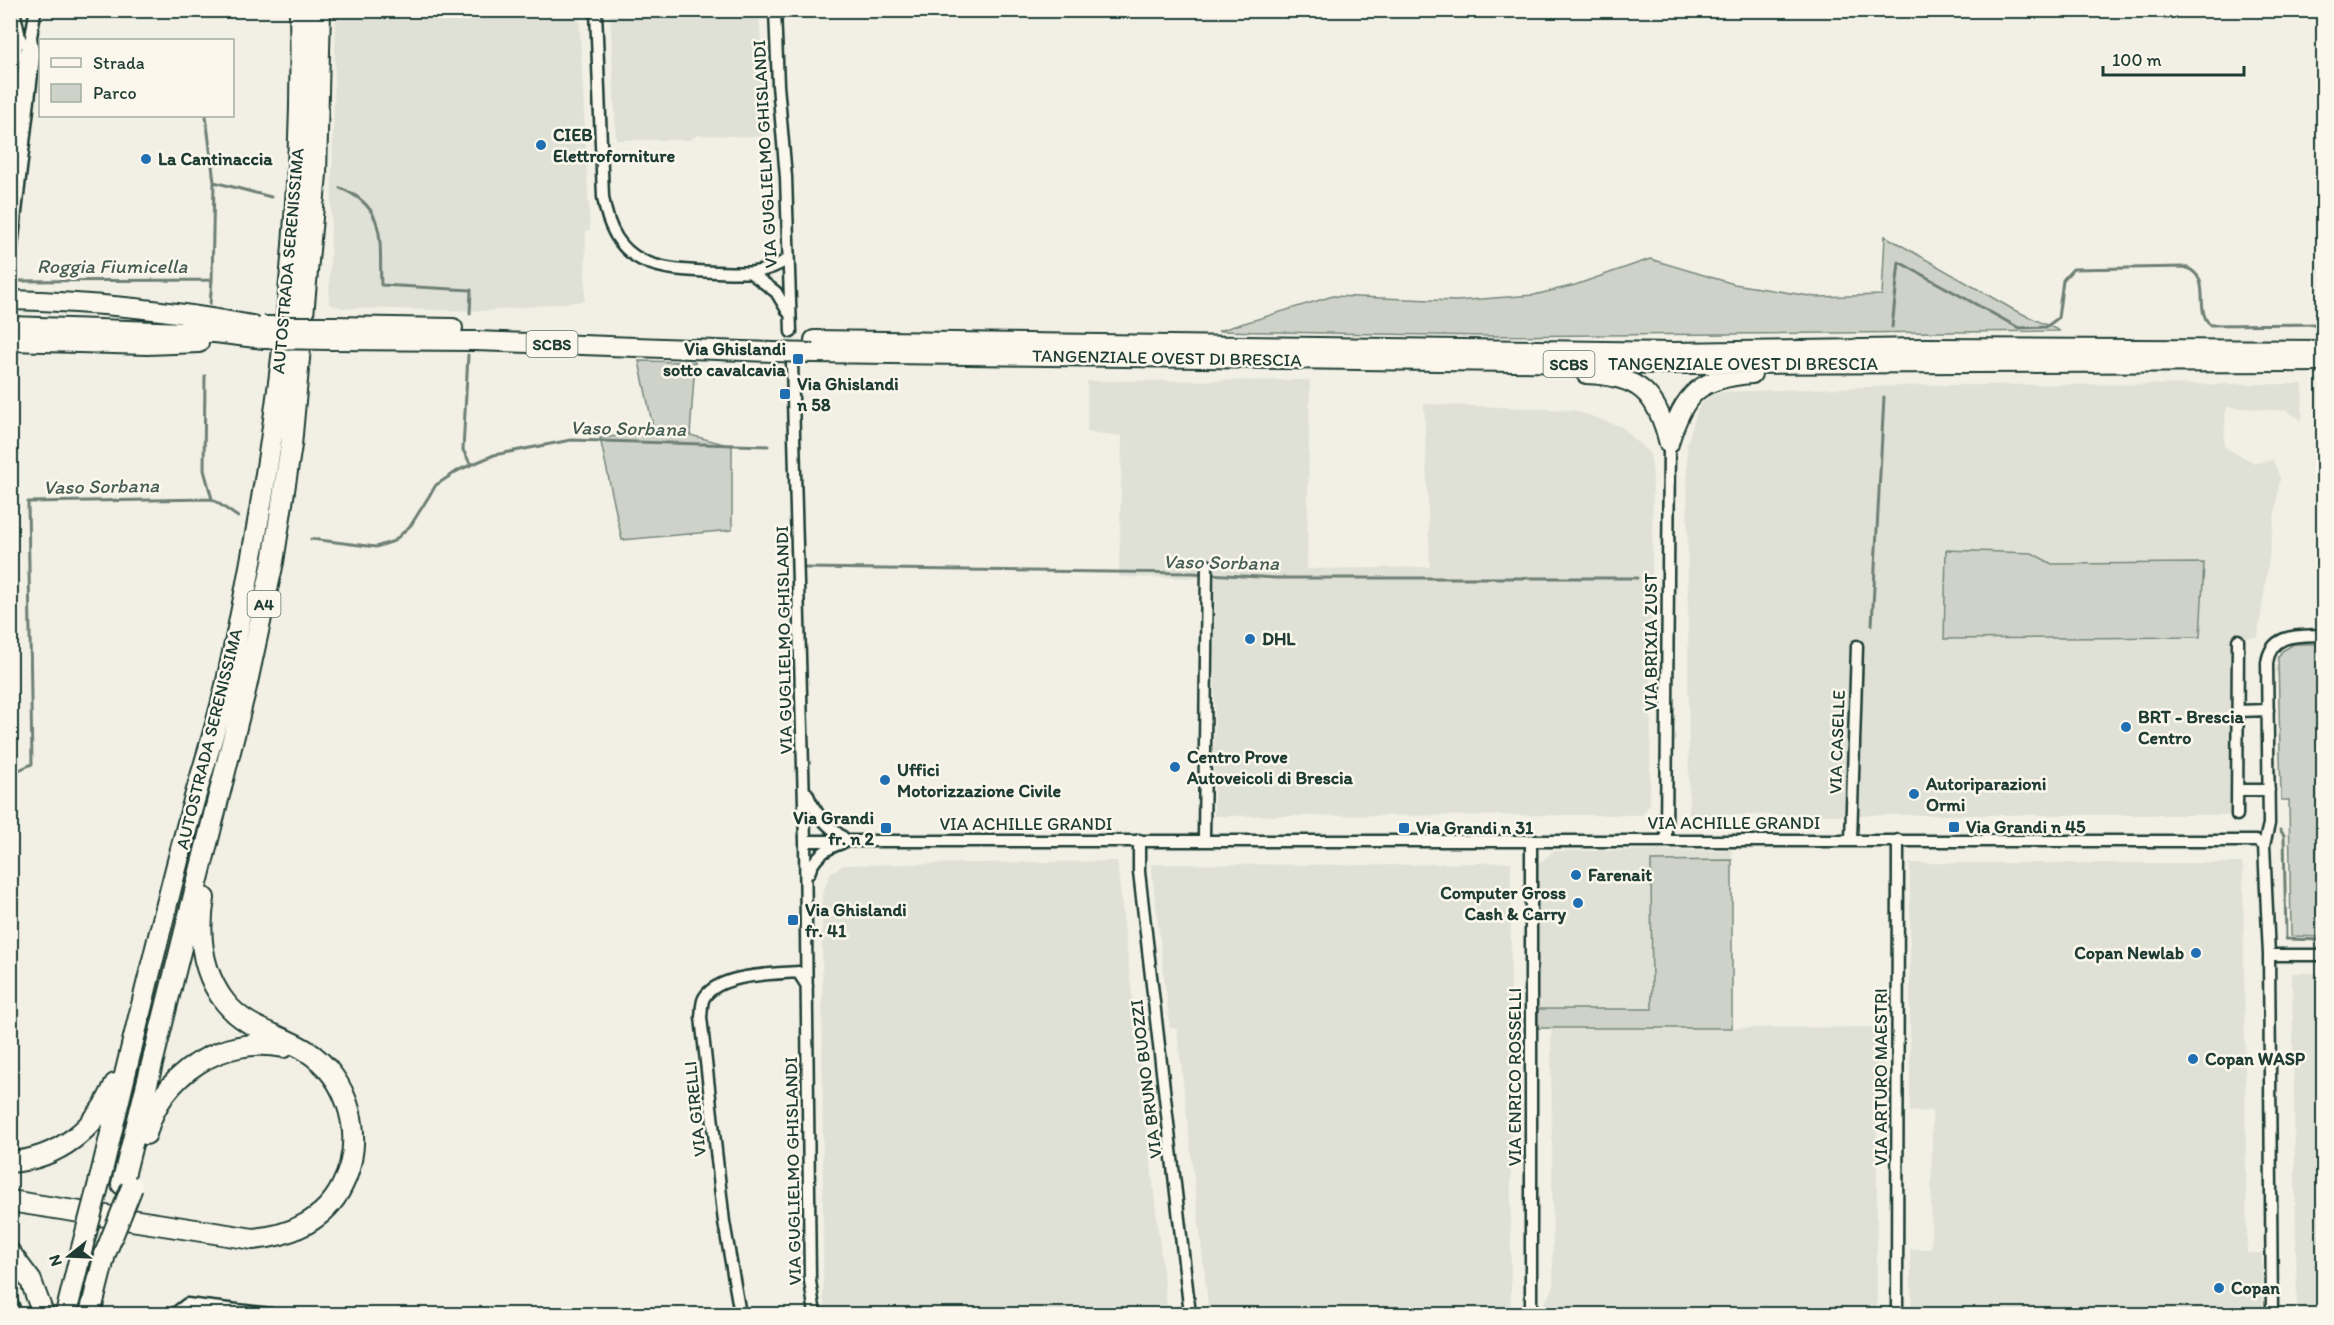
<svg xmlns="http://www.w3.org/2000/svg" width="2334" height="1325" viewBox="0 0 2334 1325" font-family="Itim,sans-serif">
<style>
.built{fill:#e0e1d6;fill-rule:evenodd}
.green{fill:#cfd2c8;stroke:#77887e;stroke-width:1.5}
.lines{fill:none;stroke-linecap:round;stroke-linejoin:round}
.stream{stroke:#6e7f75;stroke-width:3}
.minor-casing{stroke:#1f3d34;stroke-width:15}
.trunk-casing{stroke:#1f3d34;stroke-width:22}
.motorway-casing{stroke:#1f3d34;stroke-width:24}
.minor{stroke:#fbf7ec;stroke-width:10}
.trunk{stroke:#fbf7ec;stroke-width:18}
.motorway{stroke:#fbf7ec;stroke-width:20}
.trunk-bridge-casing{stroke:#1f3d34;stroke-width:22;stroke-linecap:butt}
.motorway-bridge-casing{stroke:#1f3d34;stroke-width:24;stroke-linecap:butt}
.trunk-bridge{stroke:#fbf7ec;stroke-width:18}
.motorway-bridge{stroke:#fbf7ec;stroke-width:20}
.poi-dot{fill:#1f6fb2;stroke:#fbf7ec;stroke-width:2}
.labels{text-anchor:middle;stroke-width:5;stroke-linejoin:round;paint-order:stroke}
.shield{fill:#fbf7ec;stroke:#61756b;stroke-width:1.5}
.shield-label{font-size:16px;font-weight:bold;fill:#1f3d34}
.poi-label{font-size:18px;font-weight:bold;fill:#1f3d34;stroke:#fbf7ec;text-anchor:start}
.street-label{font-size:18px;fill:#1f3d34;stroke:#fbf7ec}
.water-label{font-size:20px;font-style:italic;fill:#465e55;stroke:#fbf7ec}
</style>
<rect width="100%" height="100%" fill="#f2f0e5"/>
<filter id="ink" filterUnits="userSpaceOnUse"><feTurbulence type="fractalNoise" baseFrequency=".0167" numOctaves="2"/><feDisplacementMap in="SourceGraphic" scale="12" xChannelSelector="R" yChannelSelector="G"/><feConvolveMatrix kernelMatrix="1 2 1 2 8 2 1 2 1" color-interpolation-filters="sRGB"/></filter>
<g filter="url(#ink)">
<path class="built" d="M336,11H579L590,230H586L585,301L488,311L343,308L329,304Z
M610,11H759L766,137L698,135L689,140H616Z
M1310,380L1307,569L1430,567L1424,404L1574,410L1622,427L1650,454L1653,475L1650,804L1642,815L1214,816L1215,576L1199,578L1119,577L1122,436L1087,432V381Z
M2303,384L2302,420L2287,411L2226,407L2224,447L2255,463L2273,460L2280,478L2258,637L2230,638L2231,815H1689L1687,445L1697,411L1702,402L1712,395L1722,392L1930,385ZM2032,553L2052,564H2204L2200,637L1944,639Z
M1732,850V1028L1883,1027V1089L1877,1090V1314H1544V1303L1553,1289L1551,1029L1538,1028V865L1553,851Z
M1117,861L1166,1299L1169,1311L1093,1307L1036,1314H827L823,1298L822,895L830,873L844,865Z
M1511,862V1314H1209L1177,1029L1170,1028L1151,864L1395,865Z
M1910,863H2243L2247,1253H2262L2263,1314H1912L1910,1249H1931L1932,1111L1910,1112Z
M2292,973H2323V1314H2297Z"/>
<path class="green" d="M1885,236L2014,310L2060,331L1486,336L1218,331L1333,296L1456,301L1534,295L1575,285L1650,259L1734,284L1816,297L1882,295Z
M639,361L695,362L690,435L732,446V530L622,540L600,438L654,432Z
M1946,550L2032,553L2052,564L2204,563L2200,637L1944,639Z
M2294,644H2323V937L2291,936L2289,800H2281L2278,658L2282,651Z
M1732,860V1028H1538V1009H1652L1651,861Z
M1093,1307L1169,1311L1170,1314H1100Z"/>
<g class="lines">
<path class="stream" d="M206,116L214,182L271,197
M340,188C388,207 379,241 381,285L471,290L470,314
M212,280L214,182
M13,281L212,280L210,304
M1892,327L1899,262L2019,328L2046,327L2058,318L2063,280L2073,269L2185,267C2214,278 2193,307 2210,325L2324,324
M468,355L463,450L471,465
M205,376L204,470L212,499
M311,539L376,547L394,541L411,525L436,485L459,470L494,455L571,440L768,446
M805,568L1192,573L1276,578H1637
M1872,625L1884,397
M10,774L32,764L28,502L212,499L238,517
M2280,830L2284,835L2286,939L2324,940"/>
<defs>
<path id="minor" d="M14,10L21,42
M596,10L603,197C614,267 657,270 717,272C744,273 764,275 788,259
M775,10L778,85L786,177L791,332
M10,82L19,36
M10,197L25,56L30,40
M10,264L34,57L31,37L35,13
M752,274L776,292L788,312
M792,362L805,841L810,1281L815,1314
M2238,711L2268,710
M2237,790H2269
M807,793C816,816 828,827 848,841
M2237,815L2238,640
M1139,840V872L1190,1314
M1204,840L1207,565
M1531,840V1314
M1666,840L1669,444
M1851,840L1857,646
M805,841H2256L2264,845
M809,873C814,857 826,848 842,843
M2269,955H2324
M10,1297L16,1314
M174,1314L187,1304L271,1314
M740,1314L724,1222L701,1017C702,1011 701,1004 704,998C718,974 773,974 798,972L807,986
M1897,1314L1898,840
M2272,1314L2269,955L2264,845L2269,824L2267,663C2271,632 2300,636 2324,635"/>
<path id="trunk" d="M10,300C92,302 172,310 252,325
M10,326L215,333L264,339
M332,326L453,328
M332,340L475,341L773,352
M814,340L1674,352L1923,348L2324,350
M10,341L147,345L199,343
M814,353L1674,364L2324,362
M1586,374C1640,376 1657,393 1669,444
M1669,443C1684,393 1699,378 1752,374"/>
<path id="motorway" d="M146,1134C161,1074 222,1035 284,1047
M10,1162C58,1159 97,1128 115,1084
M100,1179C129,1059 157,938 189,819C201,773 217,727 227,681C275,461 305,235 300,10
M122,1184L246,687L273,562L291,445L316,174L320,10
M10,1201L253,1239C289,1236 325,1221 342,1186C366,1139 350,1078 305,1050C277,1033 246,1029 225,1002C201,971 198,934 204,898
M10,1253L31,1281L43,1314
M66,1314L82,1248
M90,1314L105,1254"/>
</defs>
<use href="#minor" class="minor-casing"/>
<use href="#trunk" class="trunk-casing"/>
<use href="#motorway" class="motorway-casing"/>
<use href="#minor" class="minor"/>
<use href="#trunk" class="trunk"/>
<use href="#motorway" class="motorway"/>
<defs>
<path id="trunk-bridge" d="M264,326H332
M264,339L332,340
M773,352L814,353"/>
<path id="motorway-bridge" d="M82,1248L100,1179
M105,1254L132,1187"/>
</defs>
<use href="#trunk-bridge" class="trunk-bridge-casing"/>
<use href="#motorway-bridge" class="motorway-bridge-casing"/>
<use href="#trunk-bridge" class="trunk-bridge"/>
<use href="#motorway-bridge" class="motorway-bridge"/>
</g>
</g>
<g class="poi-dot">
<circle cx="541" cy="145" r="6"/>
<circle cx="146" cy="159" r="6"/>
<rect x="792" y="353" width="12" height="12" rx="3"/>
<rect x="779" y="388" width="12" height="12" rx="3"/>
<circle cx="1250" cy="639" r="6"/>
<circle cx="2126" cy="727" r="6"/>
<circle cx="1175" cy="767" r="6"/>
<circle cx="885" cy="780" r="6"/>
<circle cx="1914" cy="794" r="6"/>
<rect x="1948" y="821" width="12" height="12" rx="3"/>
<rect x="880" y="822" width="12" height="12" rx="3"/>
<rect x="1398" y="822" width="12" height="12" rx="3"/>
<circle cx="1576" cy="875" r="6"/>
<circle cx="1578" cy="903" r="6"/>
<rect x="787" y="914" width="12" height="12" rx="3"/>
<circle cx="2196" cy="953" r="6"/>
<circle cx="2193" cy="1059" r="6"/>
<circle cx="2219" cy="1288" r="6"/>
</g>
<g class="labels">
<g class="shield">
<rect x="526.5" y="331" width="51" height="26" rx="4.5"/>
<rect x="1543.5" y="351" width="51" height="26" rx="4.5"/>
<rect x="247.5" y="591" width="33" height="26" rx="4.5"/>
</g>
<g class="shield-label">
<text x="552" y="350">SCBS</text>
<text x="1569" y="370">SCBS</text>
<text x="264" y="610">A4</text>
</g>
<g class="poi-label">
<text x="553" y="141">CIEB<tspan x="553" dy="21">Elettroforniture</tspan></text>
<text x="158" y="165">La Cantinaccia</text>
<text x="786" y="355" text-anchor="end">Via Ghislandi<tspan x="786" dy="21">sotto cavalcavia</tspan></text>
<text x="797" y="390">Via Ghislandi<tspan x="797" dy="21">n 58</tspan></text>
<text x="1262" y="645">DHL</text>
<text x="2138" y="723">BRT - Brescia<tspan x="2138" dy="21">Centro</tspan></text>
<text x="1187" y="763">Centro Prove<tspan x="1187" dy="21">Autoveicoli di Brescia</tspan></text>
<text x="897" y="776">Uffici<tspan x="897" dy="21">Motorizzazione Civile</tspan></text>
<text x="1926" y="790">Autoriparazioni<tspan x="1926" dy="21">Ormi</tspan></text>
<text x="874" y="824" text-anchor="end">Via Grandi<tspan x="874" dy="21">fr. n 2</tspan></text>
<text x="1966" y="833">Via Grandi n 45</text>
<text x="1416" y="834">Via Grandi n 31</text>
<text x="1588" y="881">Farenait</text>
<text x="1566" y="899" text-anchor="end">Computer Gross<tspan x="1566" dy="21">Cash &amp; Carry</tspan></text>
<text x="805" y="916">Via Ghislandi<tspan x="805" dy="21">fr. 41</tspan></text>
<text x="2184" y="959" text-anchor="end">Copan Newlab</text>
<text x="2205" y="1065">Copan WASP</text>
<text x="2231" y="1294">Copan</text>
</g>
<g class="street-label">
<text transform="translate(765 154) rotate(-93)" y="6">VIA GUGLIELMO GHISLANDI</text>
<text transform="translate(288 261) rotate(-85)" y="6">AUTOSTRADA SERENISSIMA</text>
<text transform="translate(1167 358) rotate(1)" y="6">TANGENZIALE OVEST DI BRESCIA</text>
<text x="1743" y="370">TANGENZIALE OVEST DI BRESCIA</text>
<text transform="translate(784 640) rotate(-91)" y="6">VIA GUGLIELMO GHISLANDI</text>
<text transform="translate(1651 642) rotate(-90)" y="6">VIA BRIXIA ZUST</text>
<text transform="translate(209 739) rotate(-76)" y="6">AUTOSTRADA SERENISSIMA</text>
<text transform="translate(1837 742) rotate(-88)" y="6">VIA CASELLE</text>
<text x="1734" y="829">VIA ACHILLE GRANDI</text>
<text x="1026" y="830">VIA ACHILLE GRANDI</text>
<text transform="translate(1515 1077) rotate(-90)" y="6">VIA ENRICO ROSSELLI</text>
<text transform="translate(1881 1077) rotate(-90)" y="6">VIA ARTURO MAESTRI</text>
<text transform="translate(1146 1079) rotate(-97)" y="6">VIA BRUNO BUOZZI</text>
<text transform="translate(695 1109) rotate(-96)" y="6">VIA GIRELLI</text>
<text transform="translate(793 1171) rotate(-91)" y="6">VIA GUGLIELMO GHISLANDI</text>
</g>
<g class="water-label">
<text x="112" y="273">Roggia Fiumicella</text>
<text transform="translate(628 428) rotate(1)" y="7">Vaso Sorbana</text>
<text transform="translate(101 486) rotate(-1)" y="7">Vaso Sorbana</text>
<text transform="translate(1221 562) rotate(1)" y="7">Vaso Sorbana</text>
</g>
</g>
<rect width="2334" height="1325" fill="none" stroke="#fbf7ec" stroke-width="36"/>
<rect x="18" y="18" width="2298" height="1289" fill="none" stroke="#1f3d34" stroke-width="2" filter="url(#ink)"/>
<rect x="39" y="39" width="195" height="78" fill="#fbf7ec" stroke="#a3ada2" stroke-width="1.5"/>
<rect x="51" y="58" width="30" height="9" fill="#fbf7ec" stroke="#a3ada2" stroke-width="1.5"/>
<text x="93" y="69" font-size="18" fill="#1f3d34">Strada</text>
<rect x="51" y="84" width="30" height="18" fill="#cfd2c8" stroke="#a3ada2" stroke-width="1.5"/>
<text x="93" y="99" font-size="18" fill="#1f3d34">Parco</text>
<g transform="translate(69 1256) rotate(252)" stroke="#fbf7ec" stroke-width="4.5" paint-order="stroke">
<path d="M0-4.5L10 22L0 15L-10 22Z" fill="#1f3d34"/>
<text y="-9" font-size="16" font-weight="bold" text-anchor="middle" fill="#1f3d34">N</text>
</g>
<path d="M2103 66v9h141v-9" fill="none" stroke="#1f3d34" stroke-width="3"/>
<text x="2112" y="66" font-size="18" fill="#1f3d34" stroke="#fbf7ec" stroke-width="4.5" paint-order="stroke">100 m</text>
</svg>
